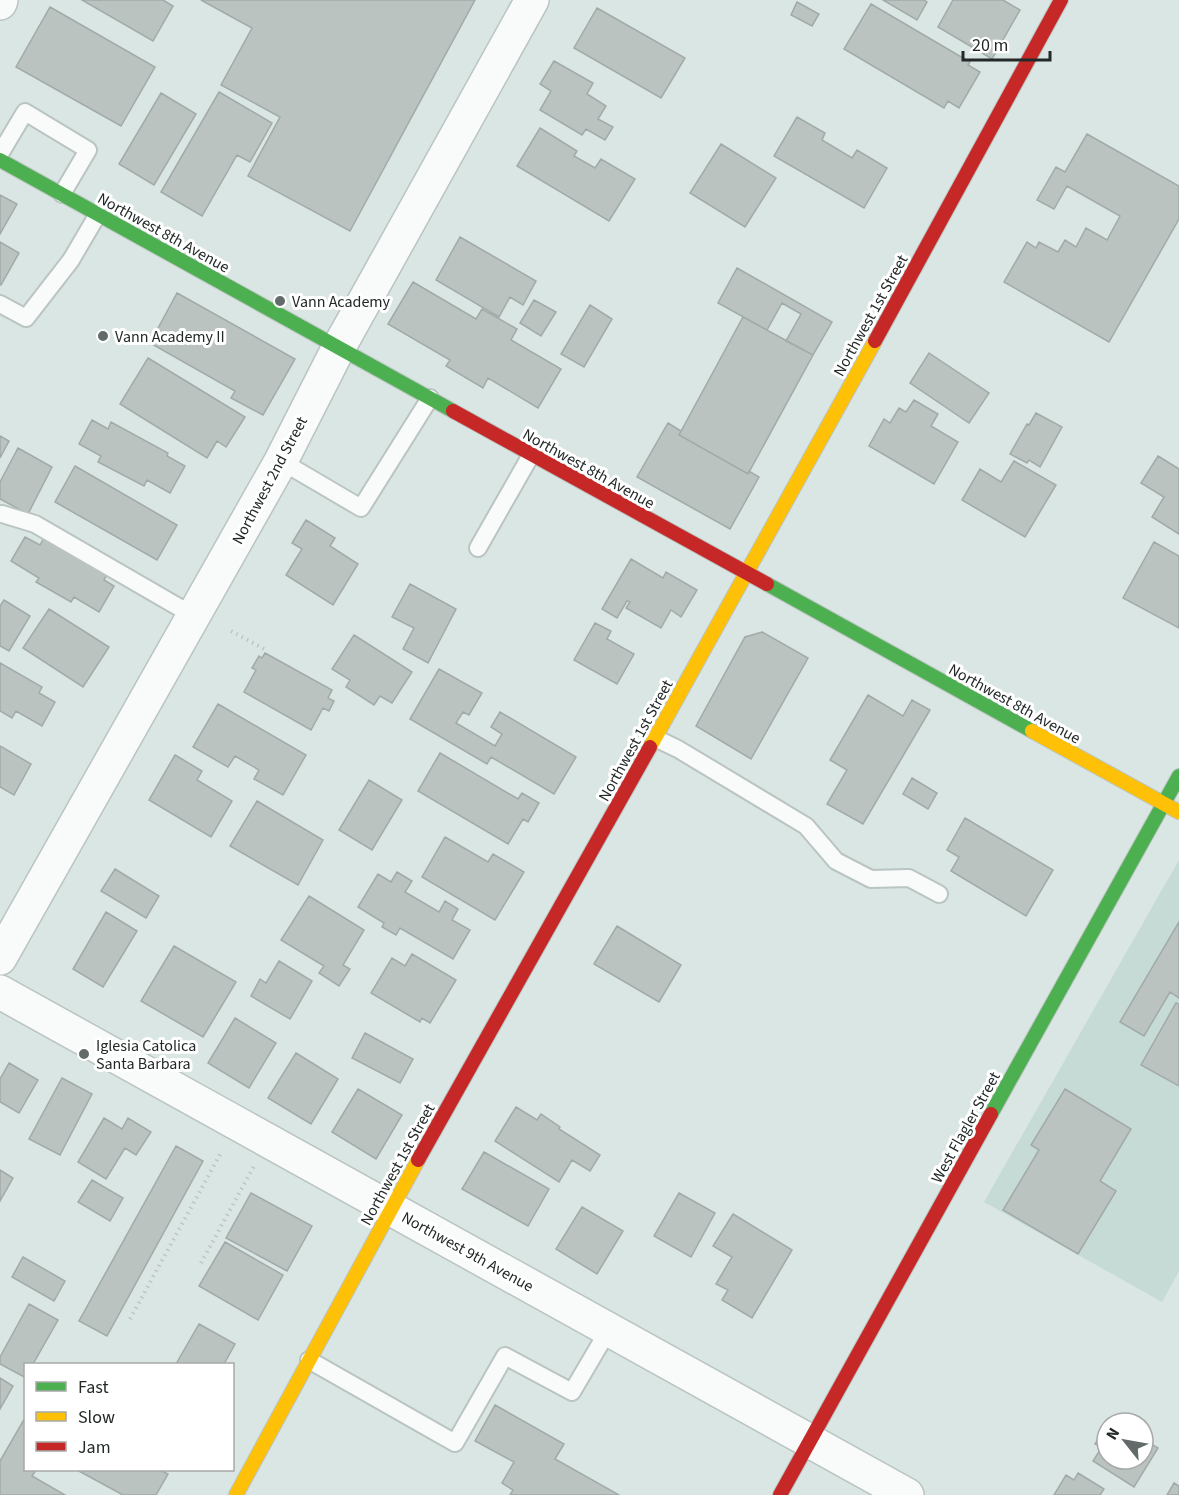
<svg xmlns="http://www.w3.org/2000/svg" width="1179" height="1495" viewBox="0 0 1179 1495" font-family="'Source Sans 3',sans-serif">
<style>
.built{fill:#c6dad6}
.building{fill:#bac3c0;stroke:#a1aaa8;stroke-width:1.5}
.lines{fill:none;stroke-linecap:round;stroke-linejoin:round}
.lane-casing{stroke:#bac4c1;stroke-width:20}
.street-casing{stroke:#bac4c1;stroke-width:36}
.fast-casing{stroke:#bac4c1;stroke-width:16}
.slow-casing{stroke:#bac4c1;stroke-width:16}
.jam-casing{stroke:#bac4c1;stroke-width:16}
.path{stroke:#c0c4c3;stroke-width:4;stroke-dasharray:1.5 4.5;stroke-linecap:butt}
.lane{stroke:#f9fbfb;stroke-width:16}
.street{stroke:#f9fbfb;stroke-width:33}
.fast{stroke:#4caf50;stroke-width:14}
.slow{stroke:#ffc107;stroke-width:14}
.jam{stroke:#c62828;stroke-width:14}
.poi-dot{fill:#626b69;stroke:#fff;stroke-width:2}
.labels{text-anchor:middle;stroke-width:6;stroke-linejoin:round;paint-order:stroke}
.street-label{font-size:16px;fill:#222928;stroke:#fff}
.poi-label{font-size:16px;fill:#222928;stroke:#fff;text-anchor:start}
</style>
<rect width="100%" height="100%" fill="#dae6e3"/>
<path class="built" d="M1179,860V1271L1162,1302L984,1202Z"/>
<path class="building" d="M82,0H163L173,6L153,41Z
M201,0H475L350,231L248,176L280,117L221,85L252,28Z
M883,0H924L927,2L917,20Z
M953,0H1003L1020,10L992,59L938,27Z
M797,2L819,14L812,26L791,15Z
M871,4L970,62L968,65L980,72L959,108L948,101L944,108L844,49Z
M50,7L155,67L121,126L16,67Z
M597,8L685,58L661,98L574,48Z
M554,61L593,83L587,94L606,106L598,119L613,127L605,140L586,129L582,135L540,110L551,91L540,84Z
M219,92L272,123L250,162L237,155L202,216L161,192Z
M161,93L196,114L154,185L119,164Z
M797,117L825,133L822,140L852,158L857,150L887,168L864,208L774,156Z
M540,128L577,151L574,156L595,168L601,159L635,179L609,221L517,166Z
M1087,134L1179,186V219L1109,342L1004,282L1027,242L1036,248L1039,242L1058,252L1065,240L1076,247L1086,228L1107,240L1120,216L1067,186L1054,209L1037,200L1056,167L1065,172Z
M721,144L776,178L745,227L690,193Z
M0,195L17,204L0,234Z
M460,237L536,281L523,305L510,297L499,317L436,280Z
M0,242L19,253L1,285L0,284Z
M737,268L832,322L813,355L786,341L801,314L782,303L767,330L718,303Z
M413,282L476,319L482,309L517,329L511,340L561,369L538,408L488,378L483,388L446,366L450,360L388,324Z
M177,293L295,359L263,415L231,398L235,391L150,343Z
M534,300L556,312L541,336L520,323Z
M590,305L612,319L584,367L561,354Z
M743,317L813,355L748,474L679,435Z
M929,353L989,393L969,423L910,383Z
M148,358L245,417L226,447L217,441L207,458L120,404Z
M914,400L938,414L931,426L958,442L934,484L869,446L884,419L890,423L899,408L906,412Z
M1036,413L1062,427L1040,467L1029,460L1027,463L1010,454L1027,424L1029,425Z
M92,420L108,429L111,422L168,453L167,456L185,466L170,493L147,480L144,486L98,462L101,456L79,444Z
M668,423L681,431L679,435L748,474L749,471L759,477L730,529L637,477Z
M0,436L9,441L0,458Z
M18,448L52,467L28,514L0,499V482Z
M1158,456L1179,469V534L1152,517L1164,497L1141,483Z
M1014,461L1056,485L1025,537L962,500L980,469L1001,482Z
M75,466L177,525L157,560L55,502Z
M306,520L335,538L330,546L358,564L333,605L286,575L302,549L292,543Z
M45,536L108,573L104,580L114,586L99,612L74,597L71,602L36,582L39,578L11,561L25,537L40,545Z
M1154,542L1179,556V628L1123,598Z
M631,559L663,578L666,572L697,590L681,617L671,610L661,628L626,608L630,602L627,601L617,618L602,609Z
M410,584L456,609L428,663L403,649L414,628L392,617Z
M4,600L30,616L9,651L0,646V606Z
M49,609L109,647L83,687L23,648Z
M595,623L611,631L607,639L634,654L617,684L574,660Z
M762,632L808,658L751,759L696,726L745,637Z
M354,635L412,672L392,703L380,696L374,705L346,687L350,680L332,669Z
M265,653L332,690L328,698L334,701L329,711L323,708L311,730L244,692L256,670L252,668L259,656L262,658Z
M0,663L42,687L39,693L55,702L42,726L16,711L12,718L0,711Z
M439,669L482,693L469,715L463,712L456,723L495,746L502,734L491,727L500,712L576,757L554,794L491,757L487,764L410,719Z
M868,695L903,716L912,700L930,710L863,824L827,804L847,770L830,760Z
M218,704L306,755L283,795L254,779L259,770L235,756L228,767L193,747Z
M0,746L31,764L14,795L0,787Z
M440,753L518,799L522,793L539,803L528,822L523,819L508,844L418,791Z
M175,755L202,771L197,780L232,801L211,837L149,800Z
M912,778L937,793L928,809L903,794Z
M369,780L402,800L372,850L339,830Z
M257,801L323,840L298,885L230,846Z
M965,818L1053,870L1026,916L951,871L959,857L947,850Z
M445,837L488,862L493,854L524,872L495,920L422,877Z
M115,869L159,896L146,918L101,891Z
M397,872L412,881L405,892L439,912L445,901L458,909L452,920L470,930L453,959L400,928L396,935L382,927L384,923L358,907L378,874L391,882Z
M309,896L364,930L343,965L350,969L339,986L319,973L324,966L281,940Z
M106,912L137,931L103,987L73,969Z
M1179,922V998L1170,992L1144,1036L1120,1022Z
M617,926L681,965L659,1002L594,964Z
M174,946L236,982L203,1037L141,1001Z
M412,954L456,980L430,1023L422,1018L420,1022L371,993L392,958L405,966Z
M279,961L312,981L290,1019L251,996L260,979L266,983Z
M1176,1003L1179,1004V1086L1141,1065Z
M235,1018L276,1043L249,1088L208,1063Z
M365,1033L413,1059L400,1083L352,1058Z
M296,1053L338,1079L311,1124L268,1098Z
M9,1063L38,1080L19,1113L0,1102V1079Z
M62,1078L92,1094L60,1155L29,1139Z
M358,1089L402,1115L376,1159L332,1132Z
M1065,1089L1131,1129L1100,1181L1116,1191L1078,1254L1003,1210L1039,1150L1031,1145Z
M516,1107L537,1120L541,1114L560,1127L559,1129L600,1155L590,1171L572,1160L559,1182L495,1141Z
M104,1118L122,1129L128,1118L151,1132L136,1155L125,1148L106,1179L78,1162Z
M176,1146L203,1161L107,1336L79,1321Z
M484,1152L549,1189L528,1226L462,1189Z
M0,1170L13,1178L0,1201Z
M92,1180L123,1198L110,1221L78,1202Z
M251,1193L312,1226L287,1271L226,1238Z
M679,1193L715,1213L691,1257L654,1236Z
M582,1207L623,1231L597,1274L556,1249Z
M733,1214L792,1250L752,1318L722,1300L728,1290L716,1284L732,1257L713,1246Z
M225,1242L283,1275L258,1320L199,1286Z
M23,1257L65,1281L54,1301L12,1277Z
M29,1304L58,1320L33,1364H26V1378L0,1364V1357Z
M199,1324L235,1344L224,1364H176Z
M0,1378L13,1386L0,1409Z
M495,1405L564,1444L555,1459L619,1495H510L513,1490L502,1483L514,1462L475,1441Z
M26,1416V1470H36L32,1476L65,1495H0V1461Z
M1107,1425V1459H1143V1439L1158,1448L1134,1487L1093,1461L1102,1447L1095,1444Z
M77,1470H160L168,1474L156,1495H123Z
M1078,1473L1104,1489L1100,1495H1054L1066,1475L1074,1480Z
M1174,1483L1179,1486V1495H1167Z"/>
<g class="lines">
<defs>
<path id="lane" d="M0,154L25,112L88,150L62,194
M0,304L26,318L71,260L98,214
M281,461L361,508L430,398
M2,514L35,524L194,616
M478,548L531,455
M655,738L678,749L806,826L836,861L871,879L909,878L939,894
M309,1360L455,1443L505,1356L572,1392L609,1329"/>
<path id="street" d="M0,3L1,0
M0,958L281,461L339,347L532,0
M0,992L907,1495"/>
<path id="fast" d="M0,160L453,411
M767,584L1032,731
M991,1114L1179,776"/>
<path id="slow" d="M1032,731L1179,812
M650,747L875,341
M236,1495L418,1160"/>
<path id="jam" d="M875,341L1061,0
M453,411L767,584
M418,1160L650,747
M780,1495L991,1114"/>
</defs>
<use href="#lane" class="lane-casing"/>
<use href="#street" class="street-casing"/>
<use href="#fast" class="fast-casing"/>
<use href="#slow" class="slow-casing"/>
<use href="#jam" class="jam-casing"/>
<path class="path" d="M231,631L264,649
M201,1263L254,1166
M130,1319L222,1151"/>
<use href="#lane" class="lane"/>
<use href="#street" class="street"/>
<use href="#fast" class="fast"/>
<use href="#slow" class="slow"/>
<use href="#jam" class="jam"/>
</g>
<g class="poi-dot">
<circle cx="280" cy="301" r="6"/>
<circle cx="103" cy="336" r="6"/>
<circle cx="84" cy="1054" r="6"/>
</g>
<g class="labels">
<g class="street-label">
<text transform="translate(164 232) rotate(29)" y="6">Northwest 8th Avenue</text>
<text transform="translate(870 315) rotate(-61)" y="6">Northwest 1st Street</text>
<text transform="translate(589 468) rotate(29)" y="6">Northwest 8th Avenue</text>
<text transform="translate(269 480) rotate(-62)" y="6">Northwest 2nd Street</text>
<text transform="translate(1015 703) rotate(29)" y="6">Northwest 8th Avenue</text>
<text transform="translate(635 740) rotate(-61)" y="6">Northwest 1st Street</text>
<text transform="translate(965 1127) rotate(-61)" y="6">West Flagler Street</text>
<text transform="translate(397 1164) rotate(-61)" y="6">Northwest 1st Street</text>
<text transform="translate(468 1251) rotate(29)" y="6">Northwest 9th Avenue</text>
</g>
<g class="poi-label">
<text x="292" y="307">Vann Academy</text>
<text x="115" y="342">Vann Academy II</text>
<text x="96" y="1051">Iglesia Catolica<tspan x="96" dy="18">Santa Barbara</tspan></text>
</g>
</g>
<rect x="24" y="1363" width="210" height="108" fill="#ffffff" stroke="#a7a9a9" stroke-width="1.5"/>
<rect x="36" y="1382" width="30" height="9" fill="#4caf50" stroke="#a7a9a9" stroke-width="1.5"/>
<text x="78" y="1393" font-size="18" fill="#222928">Fast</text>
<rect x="36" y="1412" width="30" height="9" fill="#ffc107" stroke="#a7a9a9" stroke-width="1.5"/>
<text x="78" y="1423" font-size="18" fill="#222928">Slow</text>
<rect x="36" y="1442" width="30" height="9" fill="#c62828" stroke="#a7a9a9" stroke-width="1.5"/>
<text x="78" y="1453" font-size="18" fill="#222928">Jam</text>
<g transform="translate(1125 1441) rotate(301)"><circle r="28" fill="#ffffff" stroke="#a7a9a9" stroke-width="1.5"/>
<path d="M0-4.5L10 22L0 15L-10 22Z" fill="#626b69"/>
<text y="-9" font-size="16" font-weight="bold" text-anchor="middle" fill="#222928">N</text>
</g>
<path d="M963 51v9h87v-9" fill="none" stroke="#222928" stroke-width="3"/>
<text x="972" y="51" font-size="18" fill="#222928" stroke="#ffffff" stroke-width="4.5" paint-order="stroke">20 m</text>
</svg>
